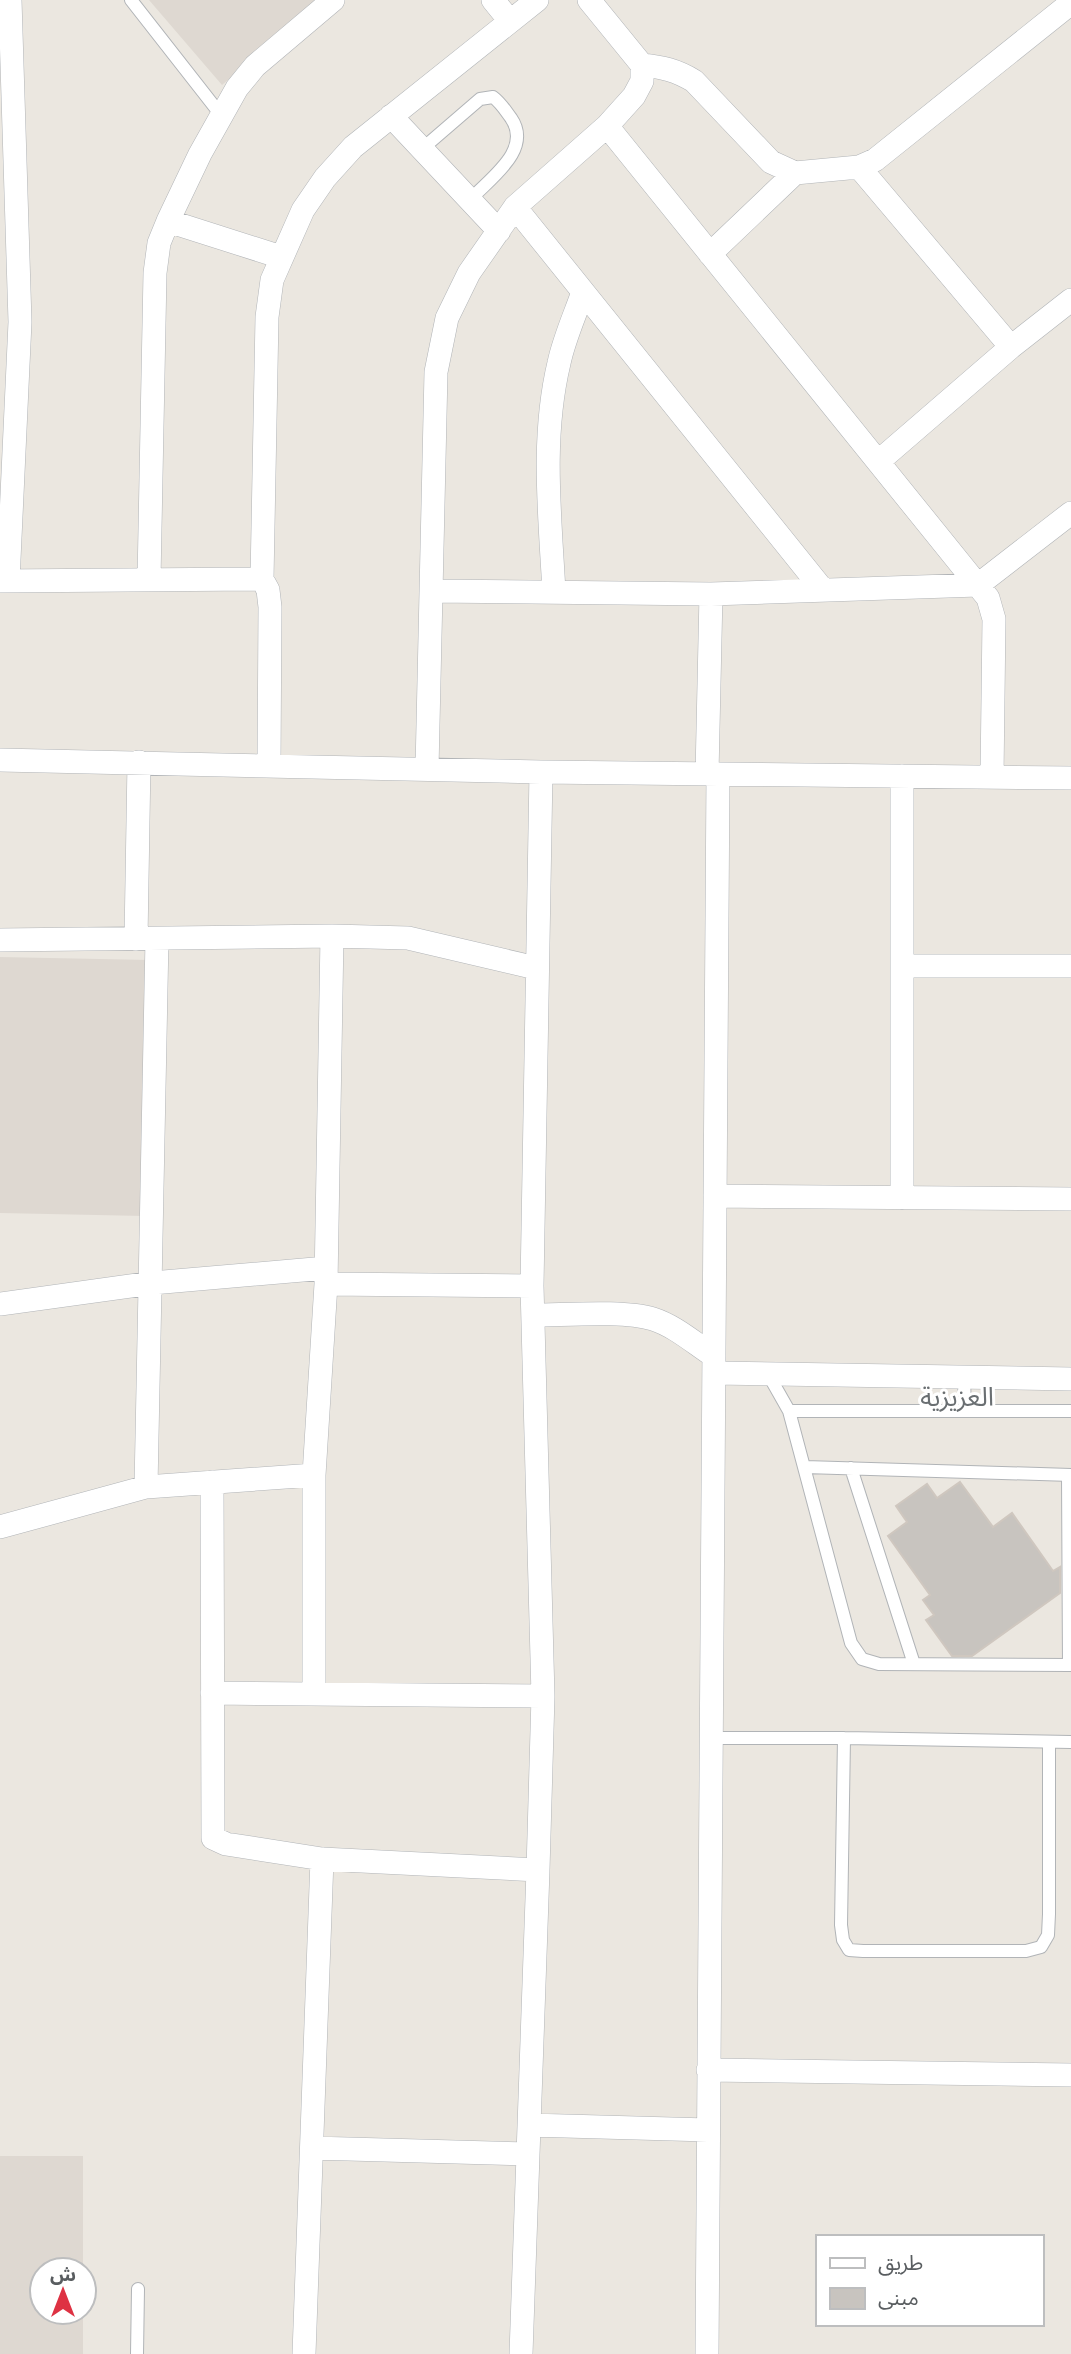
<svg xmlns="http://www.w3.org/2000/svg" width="1071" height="2354" viewBox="0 0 1071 2354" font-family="'Source Sans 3','Noto Sans Arabic',sans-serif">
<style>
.education{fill:#ded8d1}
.building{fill:#c8c4bf;stroke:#cfc7bf;stroke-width:2}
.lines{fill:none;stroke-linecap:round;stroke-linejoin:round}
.lane-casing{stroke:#b1b4b7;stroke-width:14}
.street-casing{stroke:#b1b4b7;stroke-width:24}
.lane{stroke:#fff;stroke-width:12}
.street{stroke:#fff;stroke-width:23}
.labels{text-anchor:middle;stroke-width:6;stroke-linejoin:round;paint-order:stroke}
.neighbourhood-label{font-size:26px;fill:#6a6f72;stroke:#fff}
</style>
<rect width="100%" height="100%" fill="#ebe7e0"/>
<path class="education" d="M149,0H322L222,85Z
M0,957L149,960L144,1216L0,1213Z
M0,2156H83V2270H42V2312H83V2354H0Z"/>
<path class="building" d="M960,1482L993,1527L1012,1513L1053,1571L1060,1567V1593L972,1656H952L926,1620L934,1615L923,1600L930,1595L888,1536L907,1522L896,1506L927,1484L937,1498Z"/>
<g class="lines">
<defs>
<path id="lane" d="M131,0L221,115
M422,149L480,99L493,97C501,103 505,110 511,118C533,150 490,178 470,200
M768,1374L789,1411L851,1643L862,1659L879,1664L1071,1665
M964,1377L965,1411
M789,1411H1071
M805,1467L1071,1475
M851,1468L914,1664
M1068,1475L1069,1665
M711,1738H844L1071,1742
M844,1738L841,1925L843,1940L849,1950L863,1951H1026L1041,1947L1048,1935L1049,1914V1742
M137,2354L138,2289"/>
<path id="street" d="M493,0L510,21
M642,65C662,67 676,70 694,81L771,162L795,173L859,167L875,160L1071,3
M391,116L499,231
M607,126L988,598L994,619L992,777
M859,167L1011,347
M515,207L823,590
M168,221L281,257
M710,254L795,173
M879,461L1011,347L1071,300
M262,579L268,590L270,607L269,765
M149,580L155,273L159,243L168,221L200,154L237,88L255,66L333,0
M0,581L262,579L267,317L272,280L303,210L325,178L353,147L537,0
M8,581L20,322L10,0
M431,591L711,594L978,585L1071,513
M554,592C550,516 541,438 559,363C564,339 575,315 583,292
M0,760L541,772L1071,778
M427,769L436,372L447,318L469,273L515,207L607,126L634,96L642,81V65L589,0
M707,774L711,594
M902,776V1198
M136,939L139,762
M0,940L332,936L408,938L536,968
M902,966H1071
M715,1196L1071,1199
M326,1284L532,1286
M0,1304L152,1283L326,1268
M533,1315C565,1315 624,1310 653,1319C675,1326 694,1343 714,1356
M714,1373L1071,1379
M212,1482L213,1838L226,1844L322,1859L538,1870L521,2354
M146,1487L157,939
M0,1527L146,1487L314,1475
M212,1693L543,1696
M314,1694V1475L326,1284L332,936
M538,1870L543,1696L532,1286L541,772
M708,2070L1071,2075
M529,2125L708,2130
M312,2148L528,2154
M304,2354L322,1859
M707,2354L718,774"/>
</defs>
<use href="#lane" class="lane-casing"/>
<use href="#street" class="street-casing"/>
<use href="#lane" class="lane"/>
<use href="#street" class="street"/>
</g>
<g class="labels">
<g class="neighbourhood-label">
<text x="957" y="1406">العزيزية</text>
</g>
</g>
<rect x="816" y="2235" width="228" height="91" fill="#ffffff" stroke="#bdbebf" stroke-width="2"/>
<rect x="830" y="2258" width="35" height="10" fill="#ffffff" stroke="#bdbebf" stroke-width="2"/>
<text x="878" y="2270" font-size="21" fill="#595d60">طريق</text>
<rect x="830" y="2288" width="35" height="21" fill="#c8c4bf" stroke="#bdbebf" stroke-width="2"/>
<text x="878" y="2305" font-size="21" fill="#595d60">مبنى</text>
<g transform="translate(63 2291)"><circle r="33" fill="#ffffff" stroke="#bdbebf" stroke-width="2"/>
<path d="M0-5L12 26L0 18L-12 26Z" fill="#de3243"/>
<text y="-10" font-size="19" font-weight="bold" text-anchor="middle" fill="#595d60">ش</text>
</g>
</svg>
